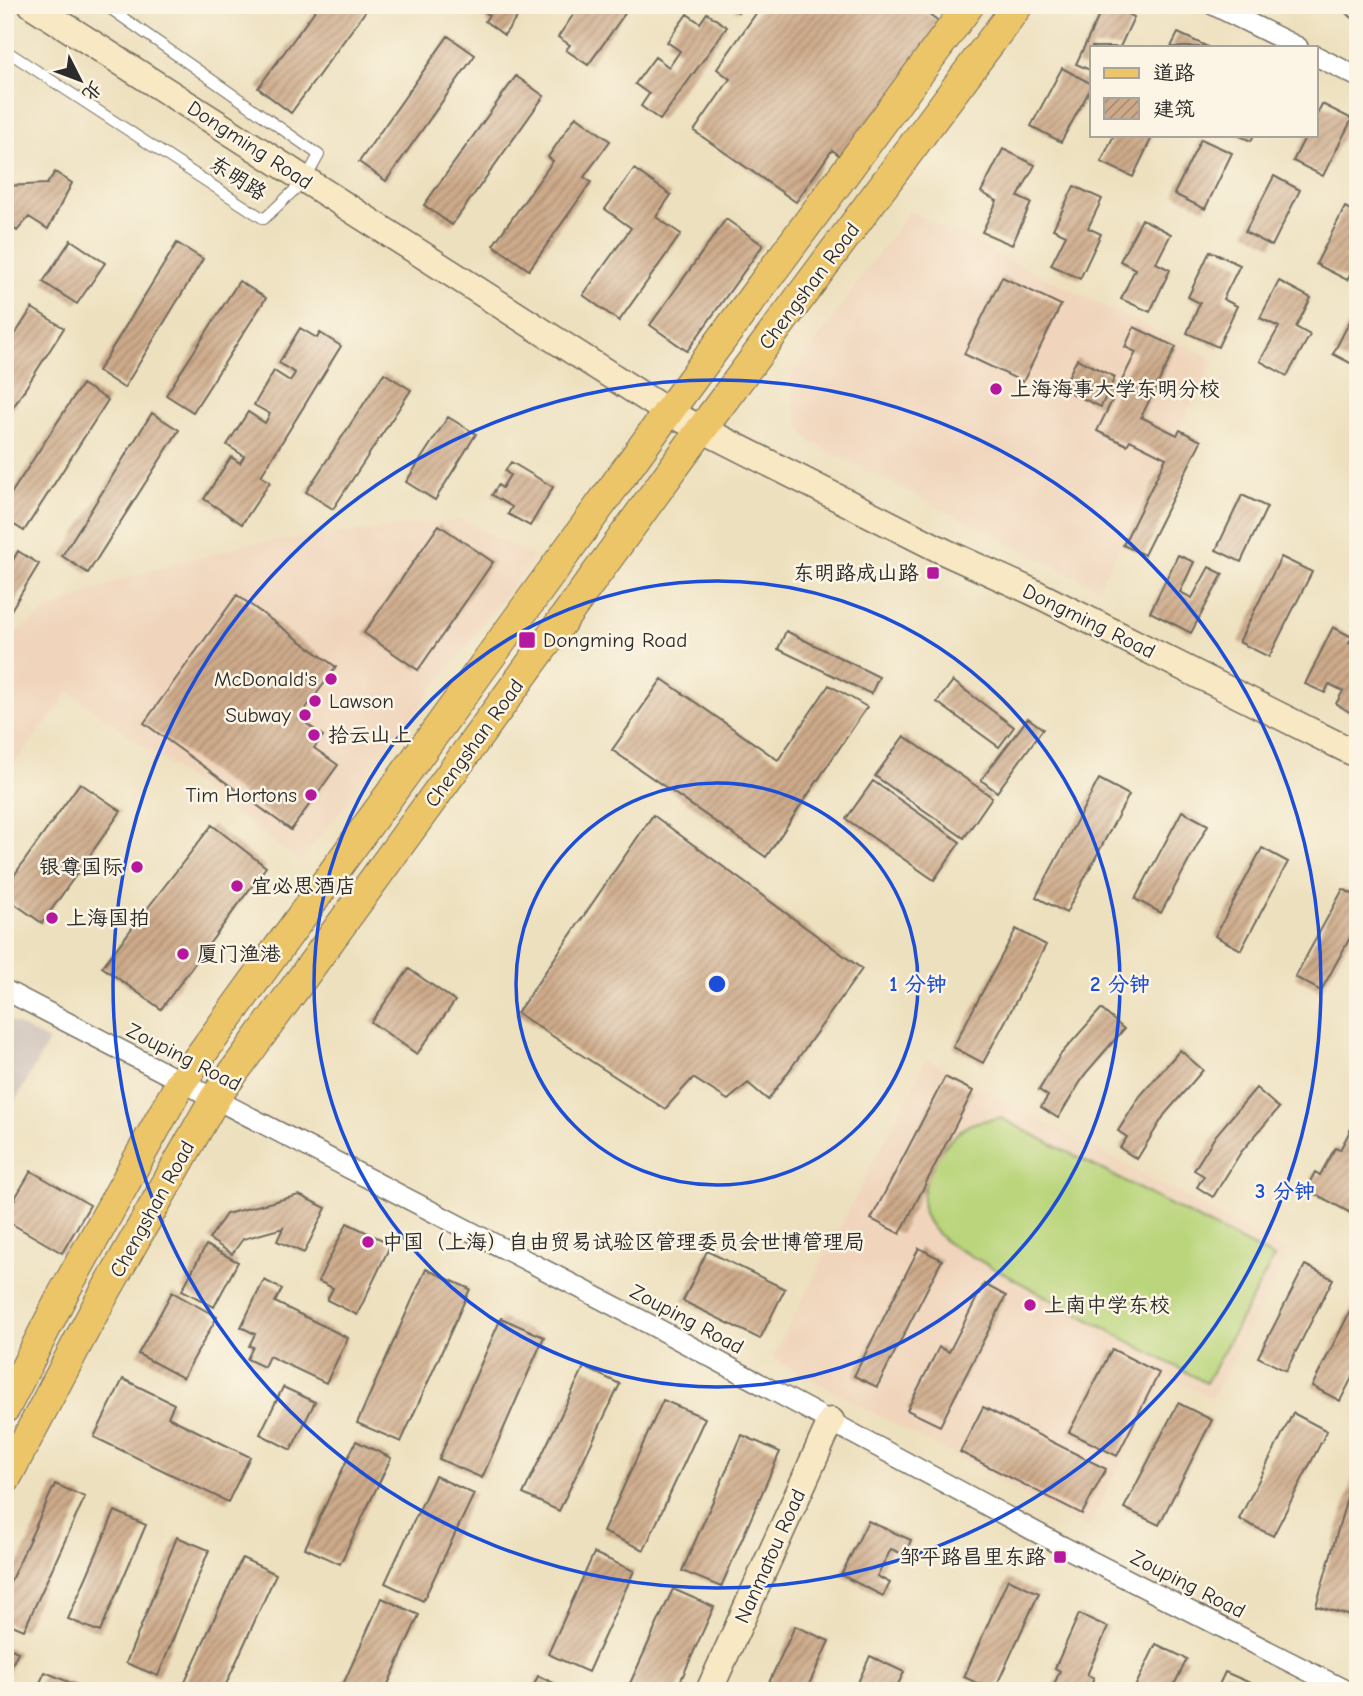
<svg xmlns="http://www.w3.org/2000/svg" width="1363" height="1696" viewBox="0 0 1363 1696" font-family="'Comic Neue','LXGW WenKai TC',sans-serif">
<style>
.built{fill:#f0d5bc}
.industrial{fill:#cec1b9}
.garden{fill:#bad57b;stroke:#728053;stroke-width:2}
.building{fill:url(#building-hatch)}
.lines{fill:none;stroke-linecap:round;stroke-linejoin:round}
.lane-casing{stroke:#6f6a5e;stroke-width:12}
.street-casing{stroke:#6f6a5e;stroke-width:22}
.secondary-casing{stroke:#6f6a5e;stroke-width:29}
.primary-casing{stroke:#6f6a5e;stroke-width:32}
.lane{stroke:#fff;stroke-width:10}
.street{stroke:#fff;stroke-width:19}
.secondary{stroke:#f8e8c3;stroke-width:26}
.primary{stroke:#edc569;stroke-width:30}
.ring{fill:none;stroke:#1d4ed8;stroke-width:3.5}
.poi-dot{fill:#b5179e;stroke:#fcf5e5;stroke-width:2.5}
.labels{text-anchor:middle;stroke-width:5;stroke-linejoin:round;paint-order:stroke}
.street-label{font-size:21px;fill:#2b2b2b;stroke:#fcf5e5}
.poi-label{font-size:21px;fill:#2b2b2b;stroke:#fcf5e5;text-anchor:start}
.centre{fill:#1d4ed8;stroke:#fcf5e5;stroke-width:3.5}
.ring-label{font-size:21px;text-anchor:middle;font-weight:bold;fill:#1d4ed8;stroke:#fcf5e5;stroke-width:5;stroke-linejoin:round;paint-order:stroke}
</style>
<defs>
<pattern id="building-hatch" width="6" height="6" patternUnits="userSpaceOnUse" patternTransform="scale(1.75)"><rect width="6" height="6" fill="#ceaa8a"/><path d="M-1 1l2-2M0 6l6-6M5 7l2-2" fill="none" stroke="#a78b71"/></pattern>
</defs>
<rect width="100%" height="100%" fill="#fcf5e5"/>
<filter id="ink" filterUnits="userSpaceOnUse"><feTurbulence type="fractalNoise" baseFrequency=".0143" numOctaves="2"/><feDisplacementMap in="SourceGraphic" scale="14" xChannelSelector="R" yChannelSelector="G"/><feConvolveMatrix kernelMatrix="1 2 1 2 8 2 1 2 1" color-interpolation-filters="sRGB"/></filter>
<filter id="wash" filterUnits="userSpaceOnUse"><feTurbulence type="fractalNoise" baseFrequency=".00686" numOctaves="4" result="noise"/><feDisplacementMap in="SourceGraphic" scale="28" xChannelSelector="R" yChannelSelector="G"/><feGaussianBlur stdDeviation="1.57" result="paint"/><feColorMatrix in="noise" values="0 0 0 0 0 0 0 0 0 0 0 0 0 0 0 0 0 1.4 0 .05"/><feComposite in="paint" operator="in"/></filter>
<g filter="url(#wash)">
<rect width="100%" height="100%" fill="#ede0be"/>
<path class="built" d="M909,211L1215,360L1098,588L811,442L800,427L793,400L790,378Z
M462,520L534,557L301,862L70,692L5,776V639L57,606L127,578L246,544Z
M927,1059L1290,1253L1212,1399L1168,1377L1087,1528L772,1358Z"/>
<path class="industrial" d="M5,1018L49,1041L5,1119Z"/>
<path class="garden" d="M1001,1118L1274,1258L1206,1383L947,1243C937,1233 925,1223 923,1208C919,1180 947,1132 974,1123C982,1120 992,1119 1001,1118Z"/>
<g id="blocks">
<path class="building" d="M319,5H370L291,113L258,88Z
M475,5H526L504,35L485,21L489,15Z
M580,5L593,13L598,5H631L588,65L566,50L570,45L558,37Z
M728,5H743L738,12Z
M762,5H915L943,25L847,161L832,150L796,202L694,131L730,79L717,69Z
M1104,5H1110L1134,17L1120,47H1092V71L1076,64Z
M1353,5H1358V22L1346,13Z
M707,13L727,27L660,120L641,106L649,94L635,84L655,57L669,67L680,51L667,42L687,14L700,23Z
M1178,33L1208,47H1171Z
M448,36L475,55L386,181L359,162Z
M1062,68L1092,84V86L1061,142L1031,126Z
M516,76L544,96L452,225L424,205Z
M1322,104L1352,119L1323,176L1293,161L1306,135H1316V116Z
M576,116L610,141L584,177L591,182L529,270L493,245L553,161L548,157Z
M1114,135H1153L1133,177L1101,162Z
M1238,135H1254L1251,141Z
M1201,139L1232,153L1205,209L1174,194Z
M1003,149L1035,165L1018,197L1031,203L1012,245L982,232L997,201L981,192Z
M634,169L671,195L656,217L681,234L619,321L583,295L631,228L605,209Z
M55,172L72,183L48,229L29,217L17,231L5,222V186L47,184Z
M1274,176L1300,190L1272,246L1245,232Z
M1074,186L1102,199L1088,228L1101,234L1080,279L1051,265L1066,235L1053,229Z
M1345,207L1358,214V259L1347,280L1316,264Z
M726,219L763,245L687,351L650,325Z
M1142,219L1171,234L1156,263L1170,270L1150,312L1121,299L1135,269L1120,261Z
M71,240L105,263L77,304L43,282Z
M177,243L203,259L124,388L98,371Z
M1210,251L1240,265L1223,299L1237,306L1218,347L1187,333L1200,303L1188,297Z
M1002,277L1061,305L1023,382L964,354Z
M239,281L266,298L193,412L166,395Z
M1279,281L1311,298L1296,327L1310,335L1287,376L1260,361L1279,327L1260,318Z
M32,308L64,328L5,420V350Z
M1353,315L1358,317V367L1333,354Z
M1134,327L1176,347L1141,417L1177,435L1180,430L1201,441L1144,555L1123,545L1166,458L1130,440L1127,445L1097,431L1136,352L1125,347Z
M300,328L317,338L320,333L341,346L261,476L270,482L242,524L204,499L231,457L240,463L244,456L227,445L248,412L265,423L270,414L254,405L274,371L290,381L295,373L279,363Z
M1077,359L1115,377L1101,407L1062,389Z
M384,373L411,390L333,509L306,492Z
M82,384L108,400L24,531L5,519V503Z
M152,413L179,430L88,573L62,556Z
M448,417L476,434L435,500L406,482Z
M511,462L553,487L530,526L508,514L512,507L492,495L498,485L502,488L510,475L505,471Z
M1242,495L1267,507L1241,562L1216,550Z
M439,525L493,562L418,670L364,633Z
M18,551L39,564L11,610L5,606V555L13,560Z
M1178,555L1194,562L1180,592L1192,598L1209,567L1223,574L1191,633L1150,612Z
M1281,557L1312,572L1269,657L1239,642Z
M237,595L336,667L299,718L323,736L314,748L338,765L291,830L144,723Z
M1333,627L1352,637L1349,643L1358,648V717L1336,704L1343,691L1329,684L1325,693L1305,684Z
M786,631L879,677L871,694L778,649Z
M662,679L778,760L829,685L867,707L766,857L612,750Z
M953,681L1014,727L999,747L937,702Z
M1028,718L1043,729L997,792L981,780Z
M904,736L992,797L964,838L875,776Z
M1099,779L1129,795L1066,913L1036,897Z
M873,781L960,842L934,880L846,819Z
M80,783L121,811L42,923L5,897V888Z
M1182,811L1208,825L1161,913L1135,899Z
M653,815L862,969L768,1100L748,1083L728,1100L693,1078L665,1109L517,1013Z
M212,825L266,867L161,1009L102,967Z
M1262,848L1288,862L1241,950L1215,936Z
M1343,889L1358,897V923L1321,991L1295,977Z
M1016,929L1046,945L983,1063L953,1047Z
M409,969L455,1001L417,1054L371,1022Z
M1101,1009L1124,1029L1086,1073L1058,1118L1041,1107L1048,1096L1039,1090L1060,1055Z
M1180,1050L1203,1070L1165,1114L1137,1159L1120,1148L1127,1137L1118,1131L1140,1096Z
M945,1077L973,1091L900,1234L871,1219Z
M1256,1088L1279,1108L1241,1152L1213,1197L1197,1187L1204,1176L1194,1170L1216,1135Z
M1355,1121L1358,1122V1217L1306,1189L1315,1172L1320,1175L1335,1148L1340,1150Z
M31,1171L90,1205L62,1253L5,1220V1215Z
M299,1195L326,1208L304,1253L277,1241L283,1228L243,1239L232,1254L209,1239L226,1214Z
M347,1223L391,1244L357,1315L327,1300L333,1288L318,1281Z
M206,1245L238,1262L214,1307L182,1290Z
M919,1248L942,1260L877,1387L854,1376Z
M707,1251L785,1289L760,1339L683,1301Z
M1305,1265L1333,1279L1286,1371L1258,1357Z
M426,1269L470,1289L401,1442L357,1423Z
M264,1280L282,1289L275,1302L348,1338L326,1383L269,1356L264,1367L247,1359L253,1347L249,1346L255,1334L241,1327Z
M984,1284L1006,1296L940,1426L907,1410L939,1347L949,1352Z
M172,1292L217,1317L183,1378L138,1354Z
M1358,1296V1366L1340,1401L1312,1386Z
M501,1318L544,1337L482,1478L439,1459Z
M1112,1349L1159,1373L1117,1456L1069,1432Z
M584,1367L620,1384L559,1511L523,1494Z
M123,1379L174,1404L168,1417L250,1457L228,1502L94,1437Z
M283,1387L315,1402L291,1450L260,1434Z
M663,1400L705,1418L644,1550L603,1532Z
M1178,1403L1212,1420L1159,1525L1124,1508Z
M983,1407L1106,1469L1082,1514L960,1452Z
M1293,1413L1327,1431L1273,1536L1239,1519Z
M742,1435L780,1452L721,1587L682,1571Z
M356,1441L391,1458L340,1564L305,1548Z
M435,1476L474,1494L423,1601L385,1583Z
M1353,1477L1358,1478V1618L1316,1606Z
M55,1484L85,1497L24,1630L5,1622V1593Z
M115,1511L146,1525L100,1632L68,1619Z
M868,1521L911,1540L905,1555L891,1549L877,1576L890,1583L883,1596L841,1575Z
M177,1537L209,1550L158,1676L126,1663Z
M594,1553L634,1571L588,1672L548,1654Z
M242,1558L276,1574L223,1691H205L185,1682Z
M1008,1579L1039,1593L994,1691L964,1677Z
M673,1589L714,1607L676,1691H630L627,1690Z
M382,1598L419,1615L385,1691H340Z
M1079,1614L1108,1627L1087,1675L1094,1678L1088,1691H1051L1060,1671L1055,1668Z
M795,1626L829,1641L806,1691H765Z
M1156,1644L1187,1659L1171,1691H1133Z
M5,1646L18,1652L5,1680Z
M870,1656L904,1672L895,1691H854Z
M45,1672L76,1685L74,1691H36Z
M1225,1672L1255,1685L1253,1691H1216Z
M538,1676L571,1691H531Z"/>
</g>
</g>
<g filter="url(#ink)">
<use href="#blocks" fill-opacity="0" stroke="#6f6a5e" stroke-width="2"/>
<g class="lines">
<defs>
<path id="lane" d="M5,50L264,219L305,180L319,155L105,5"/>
<path id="street" d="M1213,5L1298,47
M1316,56L1358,77
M5,990L651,1325L1062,1546L1347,1691"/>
<path id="secondary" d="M32,5L668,412L945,552L1033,592L1358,755
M709,1691L831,1421"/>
<path id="primary" d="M5,1408L63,1294L181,1082L668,412L969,5
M5,1480L95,1310L215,1098L701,430L1018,5"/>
</defs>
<use href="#lane" class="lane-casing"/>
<use href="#street" class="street-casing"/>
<use href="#secondary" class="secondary-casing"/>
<use href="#primary" class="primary-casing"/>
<use href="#lane" class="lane"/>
<use href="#street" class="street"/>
<use href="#secondary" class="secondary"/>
<use href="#primary" class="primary"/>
</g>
</g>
<g class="ring">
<circle cx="717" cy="984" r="201"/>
<circle cx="717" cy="984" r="403"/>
<circle cx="717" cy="984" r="604"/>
</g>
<g class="poi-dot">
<circle cx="996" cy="389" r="7"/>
<rect x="926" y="566" width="14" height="14" rx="3.5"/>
<rect x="518" y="631" width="18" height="18" rx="3.5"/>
<circle cx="331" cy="679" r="7"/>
<circle cx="315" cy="701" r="7"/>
<circle cx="305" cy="715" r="7"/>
<circle cx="314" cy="735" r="7"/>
<circle cx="311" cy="795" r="7"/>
<circle cx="137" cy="867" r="7"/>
<circle cx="237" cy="886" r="7"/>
<circle cx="52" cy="918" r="7"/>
<circle cx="183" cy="954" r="7"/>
<circle cx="368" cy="1242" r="7"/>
<circle cx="1030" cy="1305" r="7"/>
<rect x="1053" y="1550" width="14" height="14" rx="3.5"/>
</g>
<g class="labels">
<g class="street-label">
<text transform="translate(250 145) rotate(33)" y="7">Dongming Road</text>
<text transform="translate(238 178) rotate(33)" y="7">东明路</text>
<text transform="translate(809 286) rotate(-53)" y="7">Chengshan Road</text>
<text transform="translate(1089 621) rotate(26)" y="7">Dongming Road</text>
<text transform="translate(474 743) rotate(-54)" y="7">Chengshan Road</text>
<text transform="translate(184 1057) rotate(27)" y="7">Zouping Road</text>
<text transform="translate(152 1209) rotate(-61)" y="7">Chengshan Road</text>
<text transform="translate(687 1319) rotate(28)" y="7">Zouping Road</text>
<text transform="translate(770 1556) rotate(-66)" y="7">Nanmatou Road</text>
<text transform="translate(1188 1584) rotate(27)" y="7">Zouping Road</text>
</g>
<g class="poi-label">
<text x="1010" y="396">上海海事大学东明分校</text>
<text x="919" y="580" text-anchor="end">东明路成山路</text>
<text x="543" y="647">Dongming Road</text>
<text x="317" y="686" text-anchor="end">McDonald's</text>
<text x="329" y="708">Lawson</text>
<text x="291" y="722" text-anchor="end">Subway</text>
<text x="328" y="742">拾云山上</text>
<text x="297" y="802" text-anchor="end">Tim Hortons</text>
<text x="123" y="874" text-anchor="end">银尊国际</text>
<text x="251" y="893">宜必思酒店</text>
<text x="66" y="925">上海国拍</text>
<text x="197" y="961">厦门渔港</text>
<text x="382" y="1249">中国（上海）自由贸易试验区管理委员会世博管理局</text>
<text x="1044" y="1312">上南中学东校</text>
<text x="1046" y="1564" text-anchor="end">邹平路昌里东路</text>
</g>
</g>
<circle cx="717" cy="984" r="10" class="centre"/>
<g class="ring-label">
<text x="918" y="991">1 分钟</text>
<text x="1120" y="991">2 分钟</text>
<text x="1285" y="1198">3 分钟</text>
</g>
<rect width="1363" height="1696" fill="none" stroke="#fcf5e5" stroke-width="28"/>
<rect x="1090" y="46" width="228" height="91" fill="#fcf5e5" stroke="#a8a49b" stroke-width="2"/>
<rect x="1104" y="68" width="35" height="10" fill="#edc569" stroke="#a8a49b" stroke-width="2"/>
<text x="1153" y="80" font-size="21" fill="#2b2b2b">道路</text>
<rect x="1104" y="98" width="35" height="21" fill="url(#building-hatch)" stroke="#a8a49b" stroke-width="2"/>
<text x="1153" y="116" font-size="21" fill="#2b2b2b">建筑</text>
<g transform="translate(80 80) rotate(132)" stroke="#fcf5e5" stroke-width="5" paint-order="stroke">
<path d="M0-5L12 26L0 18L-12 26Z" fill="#2b2b2b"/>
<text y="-10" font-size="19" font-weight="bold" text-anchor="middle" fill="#2b2b2b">北</text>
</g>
</svg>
